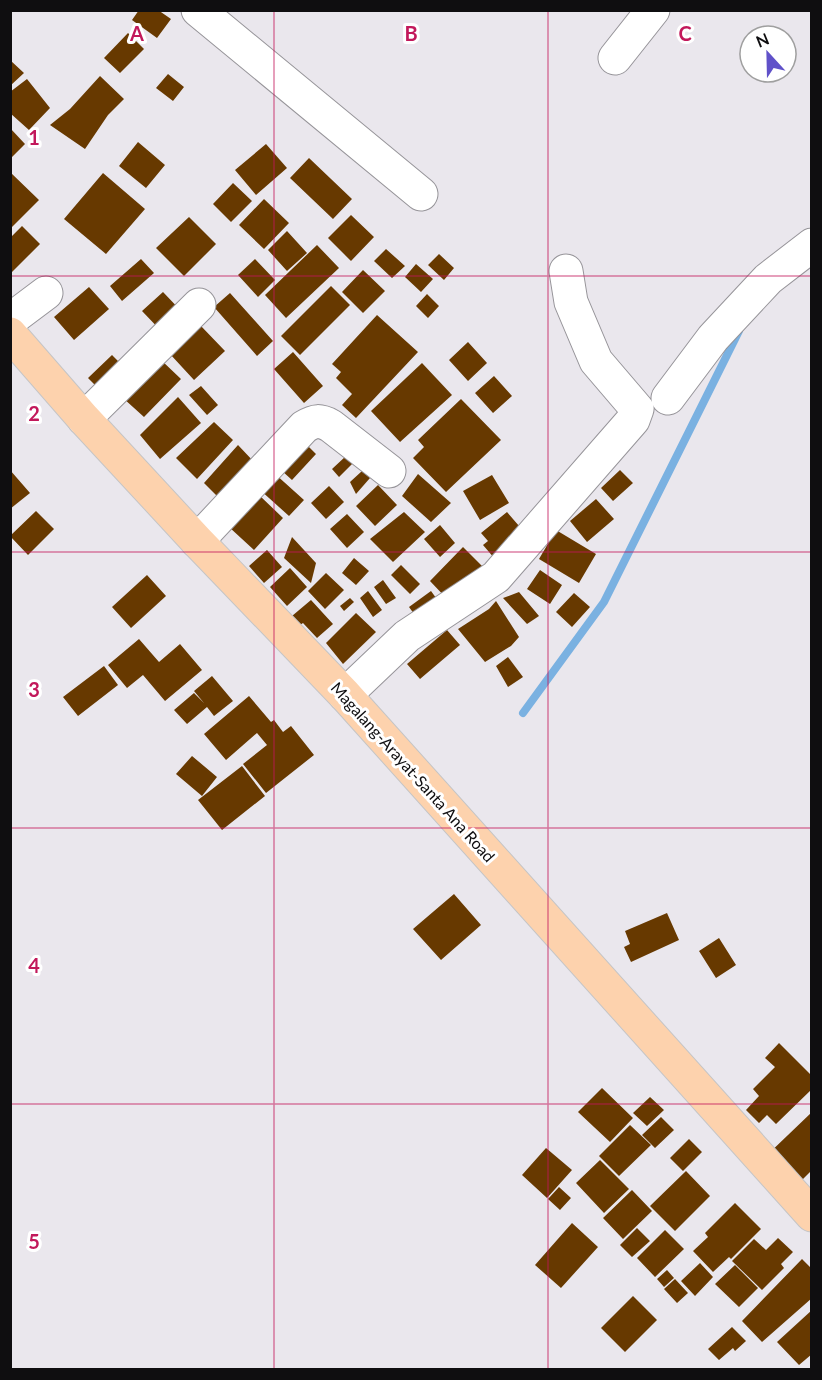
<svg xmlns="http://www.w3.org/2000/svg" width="822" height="1380" viewBox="0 0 822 1380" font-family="Lato,sans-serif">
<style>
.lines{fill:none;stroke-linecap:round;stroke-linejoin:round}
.stream{stroke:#7ab1e1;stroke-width:8}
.building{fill:#673900}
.minor-casing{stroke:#969499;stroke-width:35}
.major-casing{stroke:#c5c5c6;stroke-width:35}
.minor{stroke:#fff;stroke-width:33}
.major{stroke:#fdd2ad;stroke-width:33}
.grid{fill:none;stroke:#c2185b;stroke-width:1.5;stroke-opacity:0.55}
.labels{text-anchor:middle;stroke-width:6;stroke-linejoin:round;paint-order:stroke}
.street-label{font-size:16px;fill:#0f0e10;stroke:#fff}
.grid-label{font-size:20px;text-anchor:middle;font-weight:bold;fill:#c2185b;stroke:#fff;stroke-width:6;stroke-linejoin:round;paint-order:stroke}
</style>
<rect width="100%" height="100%" fill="#eae7ed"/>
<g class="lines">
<path class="stream" d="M523,713L604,602L739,331"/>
</g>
<path class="building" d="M139,10H158L171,19L157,38L132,20Z
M128,33L144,49L120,73L104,58Z
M10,60L24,73L10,86Z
M168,74L184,87L173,101L156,88Z
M100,76L124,99L108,115L85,149L50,125L70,109Z
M27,79L50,108L29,130L10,113V92Z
M10,128L25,144L10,159Z
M138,142L165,165L146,188L119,166Z
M266,144L287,168L256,195L235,170Z
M309,158L352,199L333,219L290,178Z
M10,172L39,200L10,229Z
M103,173L145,209L106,254L64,219Z
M233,183L252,201L231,222L213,204Z
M264,199L289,223L264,249L239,225Z
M351,215L374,237L351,261L328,238Z
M189,217L216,244L184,276L156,248Z
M22,226L40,244L10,274V238Z
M287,231L307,253L287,271L268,250Z
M317,245L339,268L286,318L265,295Z
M386,249L405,266L392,278L374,261Z
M439,254L454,268L444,280L428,265Z
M141,259L154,273L122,301L110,286Z
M255,259L275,280L258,297L238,275Z
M416,264L433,279L421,292L405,277Z
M363,270L385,291L363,313L342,292Z
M331,286L350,305L300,355L281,336Z
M89,287L109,309L74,340L54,317Z
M163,292L184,314L164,334L142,311Z
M230,293L273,341L257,356L214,307Z
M427,294L439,306L428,318L416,306Z
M377,315L418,352L356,418L342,405L352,394L336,378L341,372L332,364Z
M200,325L225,351L194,380L170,354Z
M468,342L487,363L468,381L449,360Z
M293,352L323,386L304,403L274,369Z
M112,355L122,365L98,388L88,378Z
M160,359L181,379L144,417L123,398Z
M422,363L452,395L400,442L371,411Z
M494,376L512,396L493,413L475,393Z
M201,386L218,405L207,415L189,395Z
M178,397L201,423L160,459L140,435Z
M461,399L501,440L446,492L413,458L424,447L418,440Z
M214,422L233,440L197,479L176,458Z
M305,443L316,454L292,480L281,470Z
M238,445L255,463L220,499L204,483Z
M346,456L353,463L339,477L332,469Z
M10,470L30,493L10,509Z
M620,470L633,483L613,501L601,488Z
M362,471L370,478L356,494L350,482Z
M274,473L304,500L289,516L259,489Z
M418,474L451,503L431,522L402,496Z
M492,475L509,503L480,520L463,491Z
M378,485L397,505L375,526L356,506Z
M329,486L344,502L326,519L311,503Z
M259,495L283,518L254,550L229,527Z
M596,499L614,519L587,542L570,521Z
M36,511L54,529L28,555L10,536Z
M404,512L425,532L393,562L370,539Z
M507,512L526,534L495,559L483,545L488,541L481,533Z
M347,514L364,532L347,548L330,529Z
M440,525L455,543L440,557L424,539Z
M556,530L596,554L579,583L539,559Z
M292,537L316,563L311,583L284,558Z
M463,547L482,566L448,600L430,581Z
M267,550L282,567L264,583L249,566Z
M354,558L369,571L356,585L342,573Z
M401,565L420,584L410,594L391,575Z
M290,568L307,587L287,606L270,587Z
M540,570L562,585L550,604L527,589Z
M326,573L344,590L325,609L308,591Z
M147,575L166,596L131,628L112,607Z
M383,580L396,598L386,604L374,587Z
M368,591L382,610L373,617L360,598Z
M431,591L439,602L417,618L409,607Z
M519,592L539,616L527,624L503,598Z
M574,593L590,607L572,627L556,612Z
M350,598L354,602L344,611L340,606Z
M311,600L333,624L317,638L303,623L300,625L292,616Z
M496,601L519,637L511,646L485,662L458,629L489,609Z
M356,613L376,632L343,664L326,643Z
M447,630L460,645L420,679L407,664Z
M139,639L159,662L180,644L202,670L165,701L143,675L127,688L108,665Z
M508,657L523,677L508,687L496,666Z
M104,666L118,685L78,716L63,697Z
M212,676L233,701L214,716L207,707L187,724L174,710L194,693L204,703L194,691Z
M249,696L271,722L274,720L283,732L291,726L314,755L266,793L243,764L267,745L257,733L226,760L204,734Z
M192,756L217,777L202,796L176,774Z
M242,766L265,796L222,830L198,800Z
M454,894L481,925L441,960L413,929Z
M667,913L679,940L631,962L624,947L630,944L625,931Z
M719,938L736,965L716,978L699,951Z
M779,1043L812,1076V1089L776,1124L767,1115L759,1123L746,1110L759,1096L753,1089L775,1067L765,1058Z
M602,1088L633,1118L610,1142L578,1112Z
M650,1097L664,1110L647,1126L633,1113Z
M812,1112V1170L794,1188L764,1158Z
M661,1117L674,1130L655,1148L642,1135Z
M630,1125L651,1145L619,1176L599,1156Z
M689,1139L702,1152L683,1171L670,1158Z
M546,1148L572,1170L547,1198L522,1175Z
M600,1160L629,1189L604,1213L576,1183Z
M686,1171L710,1196L675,1231L650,1206Z
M559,1187L571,1198L560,1210L548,1199Z
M632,1190L652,1211L623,1239L603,1218Z
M735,1203L761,1229L731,1259L729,1257L713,1272L693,1251L708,1237L705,1233Z
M572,1223L598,1247L561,1288L535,1265Z
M637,1228L650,1241L632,1257L620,1245Z
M665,1230L684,1249L655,1277L637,1258Z
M778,1238L793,1252L781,1264L784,1268L762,1290L732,1261L754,1239L766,1250Z
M802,1259L812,1269V1298L762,1342L742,1321Z
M700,1263L713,1277L695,1296L681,1281Z
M735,1265L758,1288L739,1307L715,1284Z
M667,1270L674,1278L664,1287L657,1279Z
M675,1279L688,1293L677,1303L664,1289Z
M633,1296L657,1320L625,1352L601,1328Z
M812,1310V1354L799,1365L777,1342Z
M732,1327L746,1341L735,1351L733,1348L719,1360L708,1349Z"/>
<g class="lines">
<defs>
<path id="minor" d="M198,10L421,194
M615,58L653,10
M10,320L46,293
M668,398L713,338L768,279L812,245
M84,419L199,305
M197,541L304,427C315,420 320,420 331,426L389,471
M345,695L407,636L496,577L633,420L637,409L596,361L571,302L566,271"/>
<path id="major" d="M10,334L84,419L197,541L345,695L812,1215"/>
</defs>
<use href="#minor" class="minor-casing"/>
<use href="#major" class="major-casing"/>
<use href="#minor" class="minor"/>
<use href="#major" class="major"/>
</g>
<path class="grid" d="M274,10V1370M548,10V1370M10,276H812M10,552H812M10,828H812M10,1104H812"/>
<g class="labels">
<g class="street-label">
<text transform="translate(413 772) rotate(48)" y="6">Magalang-Arayat-Santa Ana Road</text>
</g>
</g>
<g class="grid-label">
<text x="137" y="41">A</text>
<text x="411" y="41">B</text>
<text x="685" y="41">C</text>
<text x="34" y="145">1</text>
<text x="34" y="421">2</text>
<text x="34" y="697">3</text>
<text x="34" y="973">4</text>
<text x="34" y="1249">5</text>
</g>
<rect width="822" height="1380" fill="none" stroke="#0f0e10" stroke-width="24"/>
<g transform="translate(768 54) rotate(338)"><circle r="28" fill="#ffffff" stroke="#9f9f9f" stroke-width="1.5"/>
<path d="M0-4.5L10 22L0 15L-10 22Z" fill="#6051c9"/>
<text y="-9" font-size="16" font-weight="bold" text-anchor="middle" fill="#0f0e10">N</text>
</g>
</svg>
